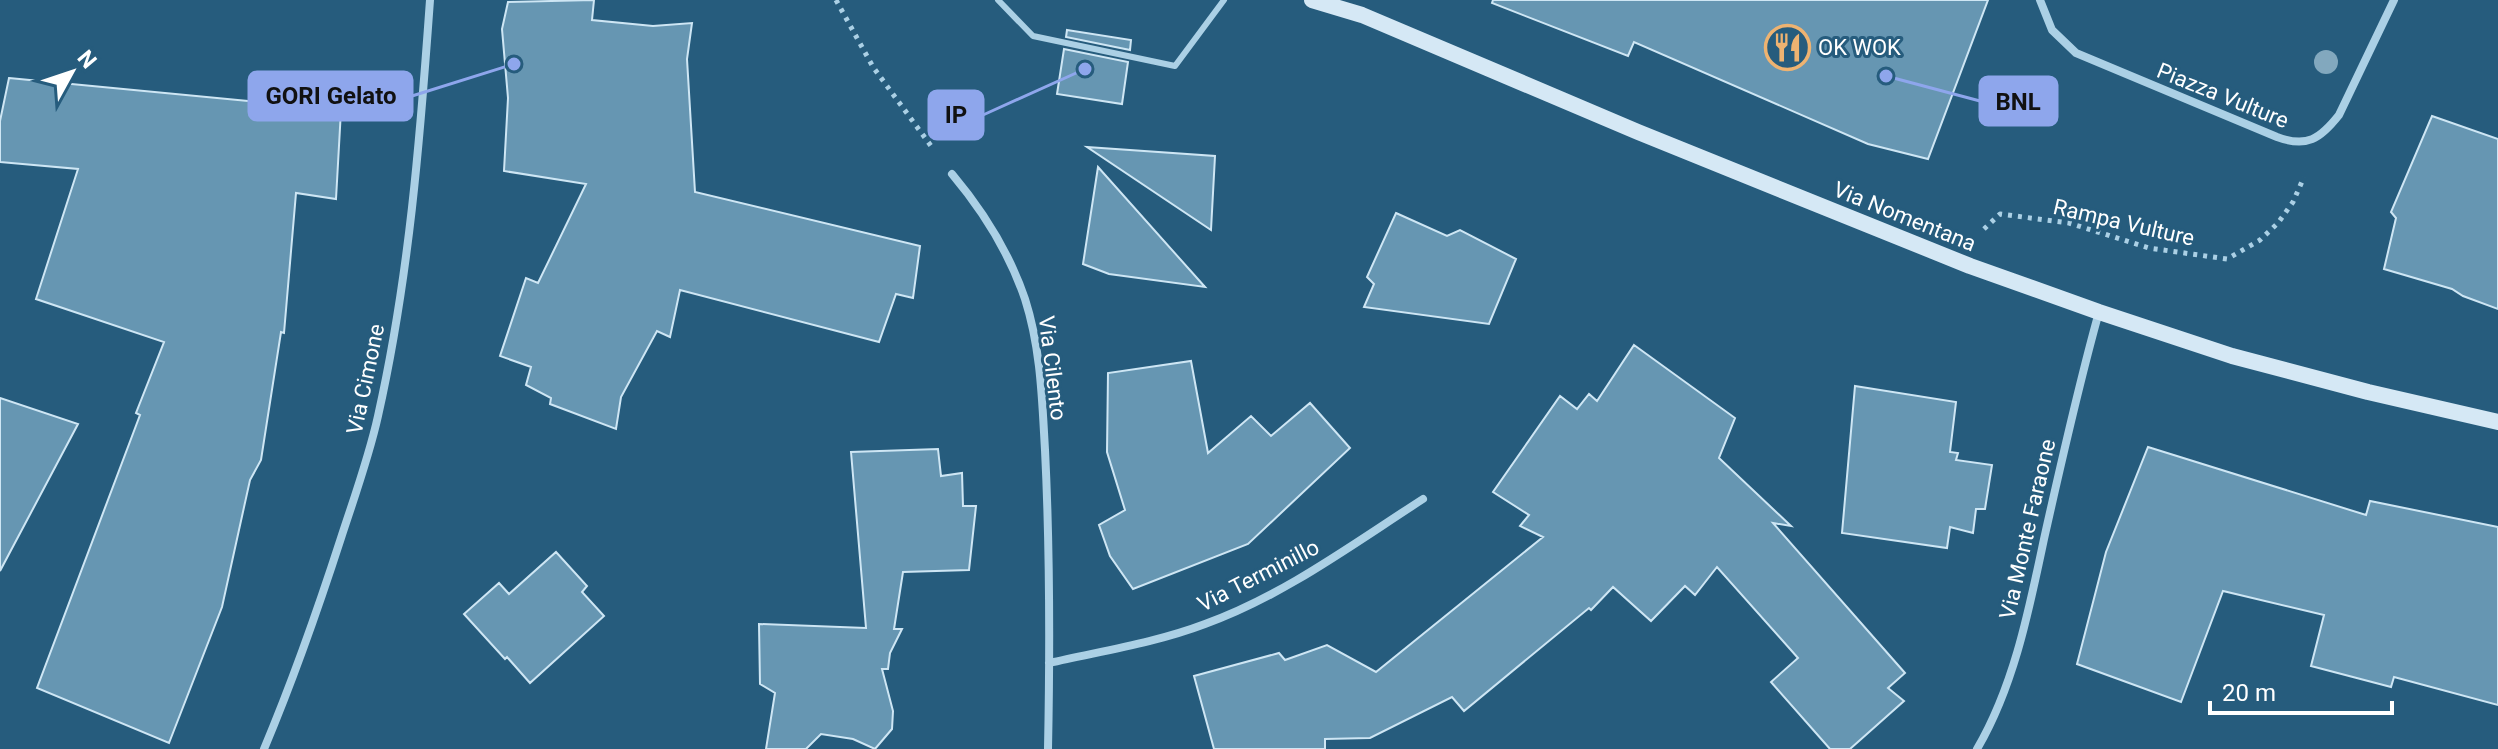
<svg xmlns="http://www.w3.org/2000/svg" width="2498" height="749" viewBox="0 0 2498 749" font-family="Roboto,sans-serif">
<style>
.building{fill:#6696b2;stroke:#cee6f4;stroke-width:2}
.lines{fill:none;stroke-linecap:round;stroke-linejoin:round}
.path{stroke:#abd0e5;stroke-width:5;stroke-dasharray:4 6;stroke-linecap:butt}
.service{stroke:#abd0e5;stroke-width:6}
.minor{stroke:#abd0e5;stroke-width:8}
.secondary{stroke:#d5e8f5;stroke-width:16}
.tree{fill:#82a8be}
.labels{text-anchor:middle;stroke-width:6;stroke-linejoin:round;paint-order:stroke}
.poi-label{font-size:22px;fill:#fff;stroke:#265c7d;text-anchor:start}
.street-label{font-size:22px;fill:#fff;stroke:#265c7d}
.leader{fill:none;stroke:#8ea6ec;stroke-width:3}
.callout-dot{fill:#8ea6ec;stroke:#265c7d;stroke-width:3}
.callout{fill:#8ea6ec;stroke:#8ea6ec;stroke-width:3}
.callout-label{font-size:24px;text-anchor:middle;font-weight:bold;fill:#111}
</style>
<rect width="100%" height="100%" fill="#265c7d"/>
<path class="building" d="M594,0L592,20L653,26L692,23L687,59L695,192L920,246L913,298L896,294L879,342L680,290L670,337L657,331L621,397L616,429L550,404L551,398L526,385L531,367L500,356L526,278L538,283L586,184L504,171L508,98L502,29L508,2Z
M1493,0H1988L1928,159L1868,144L1634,42L1628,56L1492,3Z
M1067,30L1131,40L1130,50L1066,37Z
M1064,49L1128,62L1122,104L1057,94Z
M9,78L341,110L336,199L296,193L284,333L281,332L261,460L250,480L222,607L169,743L37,688L140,415L136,413L164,342L36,299L78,169L0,162V121Z
M2432,116L2498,139V309L2463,296L2452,289L2384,269L2396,218L2391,212Z
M1087,147L1215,156L1211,230Z
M1098,167L1205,287L1109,274L1083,264Z
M1396,213L1447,236L1460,230L1516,259L1489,324L1364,307L1374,284L1367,277Z
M1634,345L1735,418L1719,458L1791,526L1773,523L1905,673L1888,688L1904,701L1850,749H1830L1771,682L1798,658L1717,567L1695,595L1685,586L1651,621L1613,587L1591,610L1589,608L1464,711L1452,697L1370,738L1325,739V749H1214L1194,676L1279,653L1285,660L1327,645L1376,672L1543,537L1520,526L1529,515L1493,492L1560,396L1577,409L1589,394L1597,401Z
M1191,361L1208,453L1251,416L1271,436L1310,403L1350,448L1248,544L1133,589L1110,556L1099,525L1125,510L1107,452L1108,373Z
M1855,386L1956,402L1950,452L1958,453L1956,460L1992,465L1985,509H1976L1973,533L1950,527L1947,548L1842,533Z
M0,398L78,424L0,571Z
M2148,447L2366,515L2370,501L2498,527V705L2394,677L2391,687L2311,666L2324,615L2223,591L2181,702L2077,664L2106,552Z
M938,449L941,476L962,473L963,506H976L969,570L903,572L894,629H902L890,653L888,669H882L893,711L892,729L875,749L853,739L821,734L806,749H766L775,693L760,684L759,624L866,628L851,452Z
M556,552L587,586L582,592L604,616L530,683L507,657L505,659L464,614L499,583L509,594Z"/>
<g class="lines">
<path class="path" d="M836,0L873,67L931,146
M1984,229L2000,214L2069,223L2149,248L2227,259L2260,240L2278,223L2293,202L2304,177"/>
<path class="service" d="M998,0L1033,36L1175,66L1224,0"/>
<path class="minor" d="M2040,0L2052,30L2076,53L2277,137C2307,148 2320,139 2339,115L2394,0
M952,174C984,212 1009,252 1025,299C1041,349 1042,399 1045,450C1050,550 1050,649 1048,749
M1049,663C1101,651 1155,643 1205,624C1283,596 1353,544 1423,499
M264,749C293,680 318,609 341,538C354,498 369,457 378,416C409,278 420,140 430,0
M1977,749C2014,686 2029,610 2044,539C2061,463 2078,387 2099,312"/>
<path class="secondary" d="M1312,0L1362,15L1638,132L1970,266L2099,312L2232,356L2368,392L2498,422"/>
</g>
<circle class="tree" cx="2326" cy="62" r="12"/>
<defs>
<symbol id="restaurant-ring" viewBox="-11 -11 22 22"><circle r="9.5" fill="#265c7d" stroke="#eeb371" stroke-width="1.5"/><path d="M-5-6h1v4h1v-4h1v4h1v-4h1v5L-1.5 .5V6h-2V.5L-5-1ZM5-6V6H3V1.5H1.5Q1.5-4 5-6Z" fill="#eeb371"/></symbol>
</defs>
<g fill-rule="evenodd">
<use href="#restaurant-ring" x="1762" y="22" width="51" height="51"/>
</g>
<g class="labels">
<g class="poi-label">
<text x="1818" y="55">OK WOK</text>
</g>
<g class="street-label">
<text transform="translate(2223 95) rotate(22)" y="8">Piazza Vulture</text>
<text transform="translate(1905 216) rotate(22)" y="8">Via Nomentana</text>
<text transform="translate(2124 222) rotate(13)" y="8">Rampa Vulture</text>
<text transform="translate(1053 368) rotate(83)" y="8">Via Cilento</text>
<text transform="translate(365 379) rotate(-78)" y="8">Via Cimone</text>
<text transform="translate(2027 529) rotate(-77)" y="8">Via Monte Faraone</text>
<text transform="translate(1258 575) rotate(-27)" y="8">Via Terminillo</text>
</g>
</g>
<path class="leader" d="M514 64L412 96M1886 76L1980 101M1085 69L983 115"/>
<g class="callout-dot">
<circle cx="514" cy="64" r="8"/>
<circle cx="1886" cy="76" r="8"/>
<circle cx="1085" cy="69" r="8"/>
</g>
<g class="callout">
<rect x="249" y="72" width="163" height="48" rx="8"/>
<rect x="1980" y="77" width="77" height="48" rx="8"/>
<rect x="929" y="91" width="54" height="48" rx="8"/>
</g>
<g class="callout-label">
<text x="331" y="104">GORI Gelato</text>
<text x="2018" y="110">BNL</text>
<text x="956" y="123">IP</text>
</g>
<g transform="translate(72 72) rotate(50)" stroke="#265c7d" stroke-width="6" paint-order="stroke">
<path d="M0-6L14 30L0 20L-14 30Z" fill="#ffffff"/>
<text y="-12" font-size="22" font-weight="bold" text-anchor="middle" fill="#ffffff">N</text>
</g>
<path d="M2210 701v12h182v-12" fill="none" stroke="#ffffff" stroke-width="4"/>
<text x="2222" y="701" font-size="24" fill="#ffffff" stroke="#265c7d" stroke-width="6" paint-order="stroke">20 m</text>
</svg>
